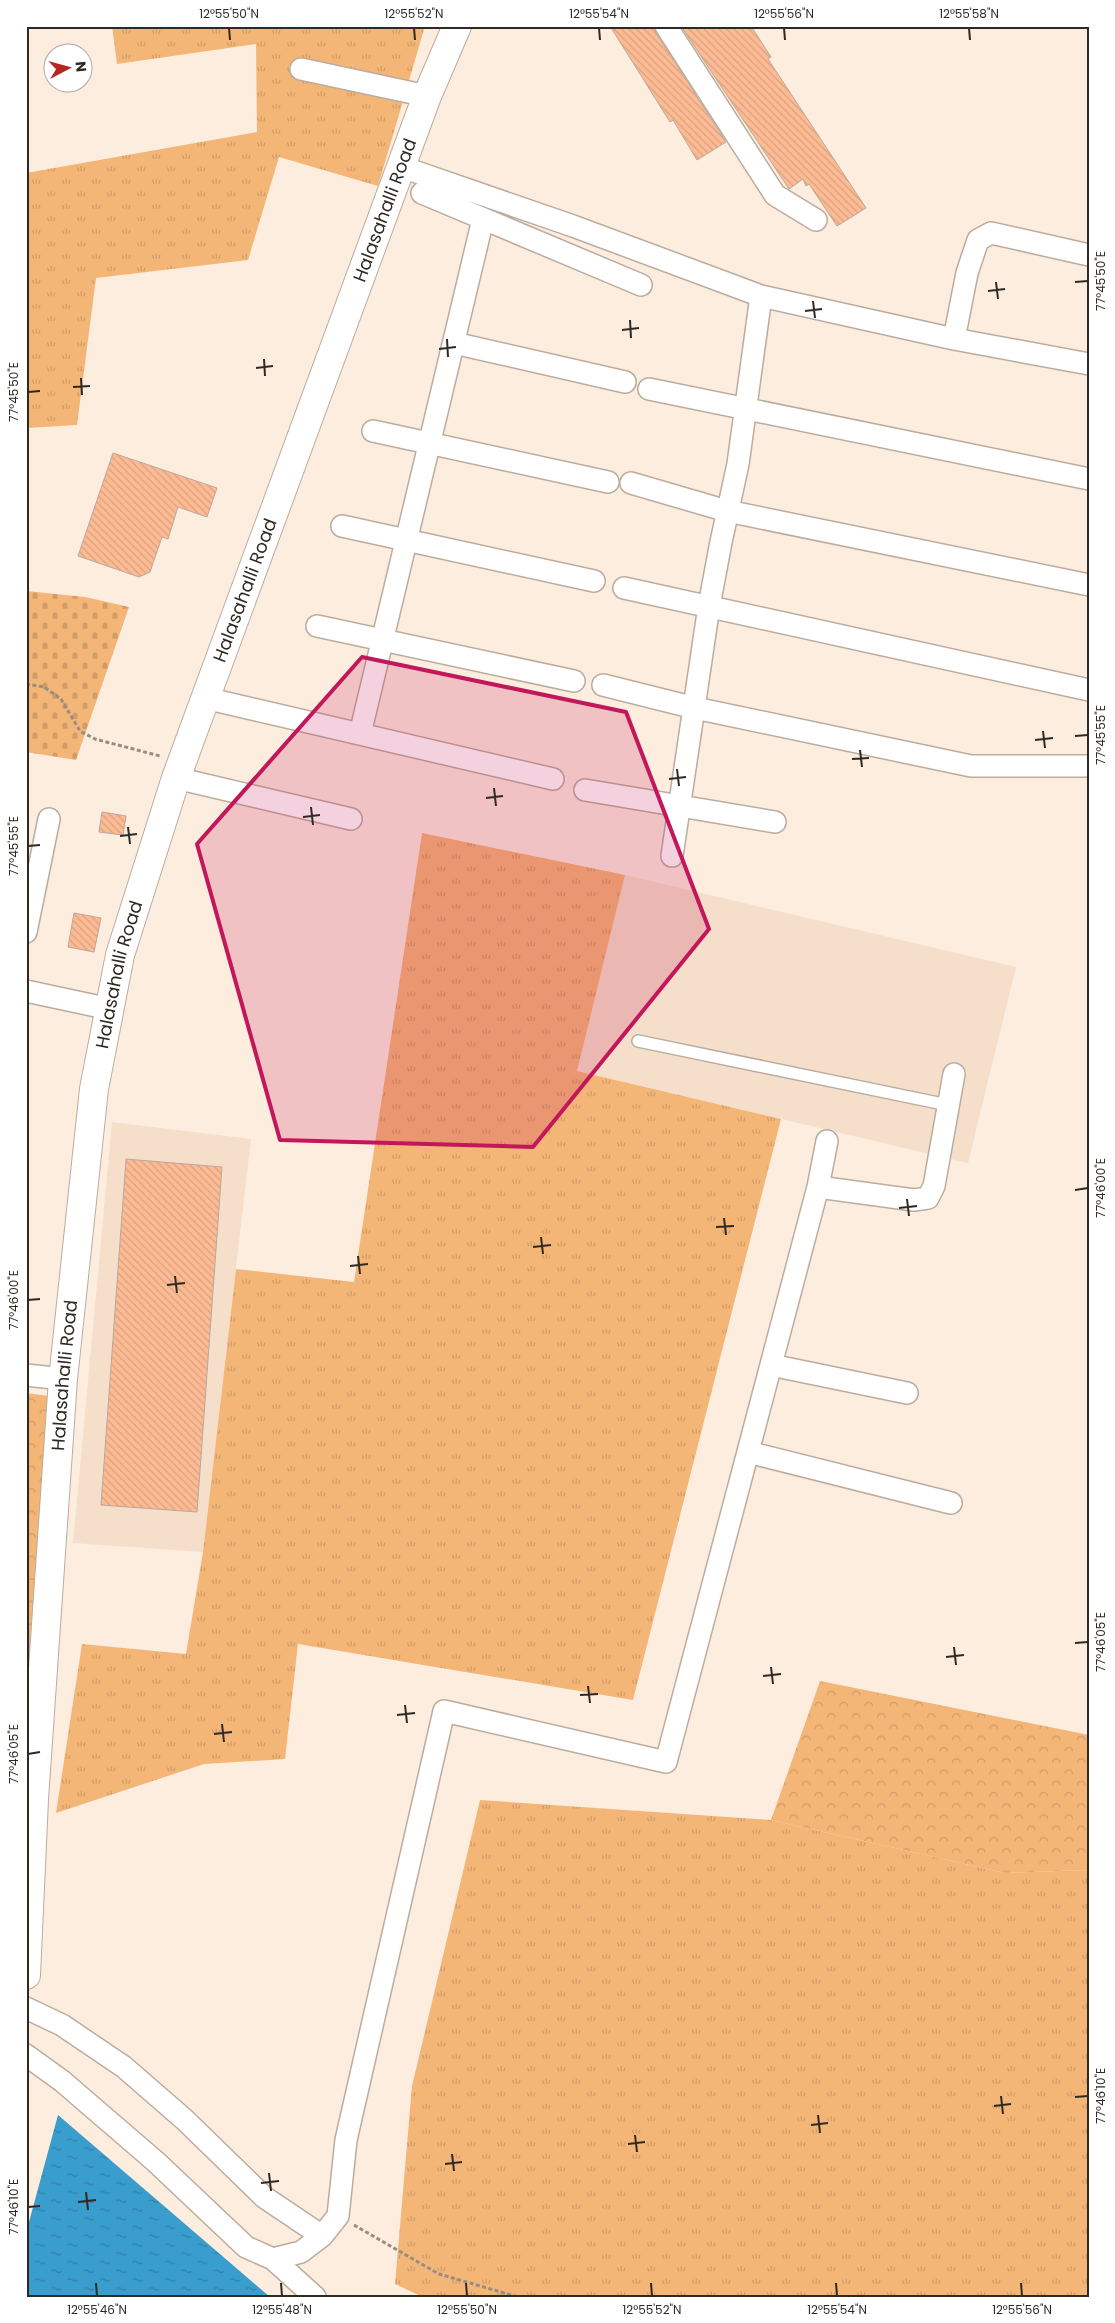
<svg xmlns="http://www.w3.org/2000/svg" width="1115" height="2323" viewBox="0 0 1115 2323" font-family="Poppins,sans-serif">
<style>
.built{fill:#f5dfca}
.grass{fill:url(#grass-tufts)}
.forest{fill:url(#forest-crowns)}
.cemetery{fill:url(#cemetery-stones)}
.water{fill:url(#water-ripples)}
.building{fill:url(#building-back-hatch);stroke:#bba89d}
.lines{fill:none;stroke-linecap:round;stroke-linejoin:round}
.lane-casing{stroke:#bbac9e;stroke-width:14}
.street-casing{stroke:#bbac9e;stroke-width:24}
.secondary-casing{stroke:#bbac9e;stroke-width:30}
.path{stroke:#998d83;stroke-width:3;stroke-dasharray:4 2.5;stroke-linecap:butt}
.lane{stroke:#fff;stroke-width:11}
.street{stroke:#fff;stroke-width:21}
.secondary{stroke:#fff;stroke-width:28}
.marked{fill:#c2185b;fill-opacity:0.2;stroke:#c2185b;stroke-width:4;stroke-linejoin:round}
.ticks{fill:none;stroke:#2f2923;stroke-width:2}
.labels{text-anchor:middle;stroke-width:4;stroke-linejoin:round;paint-order:stroke}
.street-label{font-size:18px;fill:#2f2923;stroke:#fff}
.neatline{fill:none;stroke:#2f2923;stroke-width:2}
.ticks-label{font-size:12px;text-anchor:middle;fill:#2f2923}
</style>
<defs>
<pattern id="grass-tufts" width="24" height="20" patternUnits="userSpaceOnUse" patternTransform="scale(1.25)"><rect width="24" height="20" fill="#f3b677"/><path d="M3 7l-1-3M5 7V3M7 7l1-3M15 17l-1-3M17 17v-4M19 17l1-3" fill="none" stroke="#d19c67"/></pattern>
<pattern id="forest-crowns" width="20" height="18" patternUnits="userSpaceOnUse" patternTransform="scale(1.25)"><rect width="20" height="18" fill="#f3b677"/><path d="M2 6a3 3 0 1 1 6 0M12 15a3 3 0 1 1 6 0" fill="none" stroke="#d19c67"/></pattern>
<pattern id="cemetery-stones" width="16" height="16" patternUnits="userSpaceOnUse" patternTransform="scale(1.25)"><rect width="16" height="16" fill="#f3b677"/><path d="M2 7V4a2 2 0 0 1 4 0v3zM10 15v-3a2 2 0 0 1 4 0v3z" fill="#d19c67"/></pattern>
<pattern id="water-ripples" width="26" height="14" patternUnits="userSpaceOnUse" patternTransform="scale(1.25)"><rect width="26" height="14" fill="#399dce"/><path d="M2 4q2-2 4 0t4 0M15 11q2-2 4 0t4 0" fill="none" stroke="#3080a7"/></pattern>
<pattern id="building-back-hatch" width="6" height="6" patternUnits="userSpaceOnUse" patternTransform="scale(1.25)"><rect width="6" height="6" fill="#fdbb94"/><path d="M-1 5l2 2M0 0l6 6M5-1l2 2" fill="none" stroke="#d9a17f"/></pattern>
</defs>
<rect width="100%" height="100%" fill="#fdedde"/>
<path class="built" d="M625,875L1016,967L968,1163L577,1071Z
M112,1122L251,1139L203,1552L73,1543Z"/>
<path class="grass" d="M112,26H425L378,186L279,157L248,260L96,278L77,425L26,428V173L257,132L256,44L117,64Z
M422,833L625,875L577,1071L781,1119L633,1700L298,1644L285,1759L204,1764L56,1813L82,1644L186,1654L203,1552L236,1269L354,1282Z
M480,1800L771,1820L1005,1873L1089,1870V2297H423L395,2284L412,2086Z"/>
<path class="forest" d="M26,1393L56,1397L32,1687L26,1686Z
M820,1681L1089,1735V1870L1005,1873L771,1820Z"/>
<path class="cemetery" d="M26,591L85,597L129,607L76,760L26,752Z"/>
<path class="water" d="M58,2115L270,2297H26V2233Z"/>
<path class="building" d="M610,26H654L656,33L726,142L697,160L673,120L670,122Z
M681,26H751L771,57L768,59L866,208L837,226L809,184L806,186L803,179L789,189Z
M113,453L217,488L207,517L178,507L168,539L162,537L150,572L139,577L78,556Z
M102,812L126,816L123,835L99,832Z
M74,913L101,918L94,952L68,947Z
M126,1159L222,1167L197,1512L101,1505Z"/>
<g class="lines">
<defs>
<path id="lane" d="M638,1041L948,1105"/>
<path id="street" d="M666,26L775,195L816,220
M301,69L427,96
M402,167L573,226L761,296L954,339L1089,364
M422,193L641,285
M954,339L967,273L978,240L991,233L1089,255
M454,343L625,382
M649,389L1089,479
M373,431L608,482
M631,483L727,511L1089,585
M342,526L594,581
M624,588L1089,690
M317,626L574,681
M603,685L695,708L971,766H1089
M205,698L553,779
M360,734L483,219
M176,778L351,819
M585,790L775,822
M672,856L709,606L721,542L738,464L761,296
M26,932L49,819
M26,991L110,1009
M818,1187L914,1200L928,1198L934,1186L954,1074
M771,1365L907,1393
M26,1375L63,1379
M748,1452L951,1503
M26,2008L62,2025L124,2067L185,2120L264,2197L322,2236
M26,2055L62,2081L155,2161L246,2247L273,2259L301,2252L322,2236L338,2216L346,2140L444,1711L666,1762L818,1187L827,1141
M273,2259L315,2297"/>
<g id="secondary">
<path id="s1" d="M26,1975L34,1799L63,1379L94,1089L120,955L176,778L427,96L457,26"/>
</g>
</defs>
<use href="#lane" class="lane-casing"/>
<use href="#street" class="street-casing"/>
<use href="#secondary" class="secondary-casing"/>
<path class="path" d="M26,684L44,687L61,699L80,731L95,739L160,756
M354,2225L439,2274L518,2297"/>
<use href="#lane" class="lane"/>
<use href="#street" class="street"/>
<use href="#secondary" class="secondary"/>
</g>
<path class="marked" d="M362,657L626,712L709,929L533,1147L280,1140L197,844Z"/>
<path class="ticks" d="M229,28L230,40M414,28L415,40M599,28L600,40M784,28L785,40M969,28L970,40M996,282L998,299M1075,282L1088,281M988,291L1005,289M813,301L815,318M805,311L822,309M630,320L631,338M622,330L639,328M447,339L448,357M439,349L456,347M264,359L265,376M256,368L273,366M81,378L82,395M73,387L90,386M28,392L40,391M1043,731L1045,748M1075,736L1088,735M1035,740L1053,738M860,750L862,767M852,759L869,758M677,769L679,786M669,779L686,777M494,788L496,806M486,798L503,796M311,807L313,825M303,817L320,815M128,827L130,844M120,836L137,834M28,846L40,845M1075,1190L1088,1188M907,1199L909,1216M899,1208L917,1206M724,1218L726,1235M716,1227L734,1226M541,1237L543,1254M533,1247L551,1245M358,1256L360,1274M350,1266L368,1264M175,1276L177,1293M167,1285L185,1283M28,1300L40,1299M1075,1643L1088,1642M954,1647L956,1665M946,1657L964,1655M771,1667L773,1684M763,1676L781,1674M588,1686L590,1703M580,1695L598,1694M405,1705L407,1723M397,1715L415,1713M222,1724L224,1742M214,1734L232,1732M28,1754L40,1752M1001,2096L1003,2114M1075,2097L1088,2096M994,2106L1011,2104M818,2115L820,2133M811,2125L828,2123M635,2135L637,2152M628,2144L645,2142M452,2154L454,2171M445,2164L462,2162M269,2173L271,2191M261,2183L279,2181M86,2192L88,2210M78,2202L96,2200M28,2207L40,2206M96,2283L97,2296M281,2283L282,2296M466,2283L467,2296M651,2283L652,2296M836,2283L837,2296M1021,2283L1022,2296"/>
<g class="labels">
<g class="street-label">
<text dy="6" stroke="none"><textPath href="#s1" startOffset="1816">Halasahalli Road</textPath></text>
<text dy="6" stroke="none"><textPath href="#s1" startOffset="1411">Halasahalli Road</textPath></text>
<text dy="6" stroke="none"><textPath href="#s1" startOffset="1006">Halasahalli Road</textPath></text>
<text dy="6" stroke="none"><textPath href="#s1" startOffset="601">Halasahalli Road</textPath></text>
</g>
</g>
<rect width="1115" height="2323" fill="none" stroke="#ffffff" stroke-width="55"/>
<g transform="translate(68 68) rotate(84)"><circle r="24" fill="#ffffff" stroke="#aca9a7"/>
<path d="M0-4L9 19L0 12L-9 19Z" fill="#b52623"/>
<text y="-8" font-size="14" font-weight="bold" text-anchor="middle" fill="#2f2923">N</text>
</g>
<rect x="28" y="28" width="1060" height="2268" class="neatline"/>
<g class="ticks-label">
<text x="229" y="18">12°55'50"N</text>
<text x="414" y="18">12°55'52"N</text>
<text x="599" y="18">12°55'54"N</text>
<text x="784" y="18">12°55'56"N</text>
<text x="969" y="18">12°55'58"N</text>
<text transform="translate(1101 281) rotate(-90)" y="4">77°45'50"E</text>
<text transform="translate(14 392) rotate(-90)" y="4">77°45'50"E</text>
<text transform="translate(1101 735) rotate(-90)" y="4">77°45'55"E</text>
<text transform="translate(14 846) rotate(-90)" y="4">77°45'55"E</text>
<text transform="translate(1101 1188) rotate(-90)" y="4">77°46'00"E</text>
<text transform="translate(14 1300) rotate(-90)" y="4">77°46'00"E</text>
<text transform="translate(1101 1642) rotate(-90)" y="4">77°46'05"E</text>
<text transform="translate(14 1754) rotate(-90)" y="4">77°46'05"E</text>
<text transform="translate(1101 2096) rotate(-90)" y="4">77°46'10"E</text>
<text transform="translate(14 2207) rotate(-90)" y="4">77°46'10"E</text>
<text x="97" y="2314">12°55'46"N</text>
<text x="282" y="2314">12°55'48"N</text>
<text x="467" y="2314">12°55'50"N</text>
<text x="652" y="2314">12°55'52"N</text>
<text x="837" y="2314">12°55'54"N</text>
<text x="1022" y="2314">12°55'56"N</text>
</g>
</svg>
